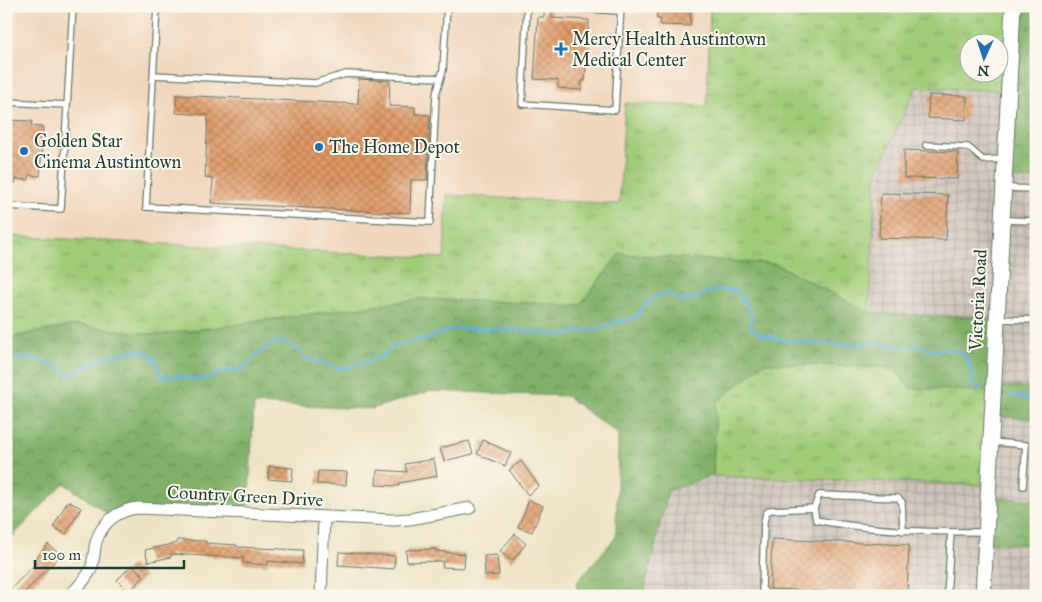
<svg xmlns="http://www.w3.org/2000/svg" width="1042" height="602" viewBox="0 0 1042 602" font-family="'IM FELL Great Primer',serif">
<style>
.built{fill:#f0d6bc}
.industrial{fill:url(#industrial-grid)}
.grass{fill:url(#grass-tufts);stroke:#608456;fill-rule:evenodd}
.forest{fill:url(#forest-crowns);stroke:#50764e}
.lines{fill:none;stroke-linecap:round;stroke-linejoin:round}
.stream{stroke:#5badd6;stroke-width:3}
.building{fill:url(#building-cross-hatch)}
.service-casing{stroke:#677766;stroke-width:8}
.minor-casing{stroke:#677766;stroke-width:13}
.tertiary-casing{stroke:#677766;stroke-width:17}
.service{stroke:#fff;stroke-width:5.5}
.minor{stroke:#fff;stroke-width:11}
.tertiary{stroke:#fff;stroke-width:15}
.poi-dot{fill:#1f6fb2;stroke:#fbf7ec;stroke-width:2}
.labels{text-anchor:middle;stroke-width:4;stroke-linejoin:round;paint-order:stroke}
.poi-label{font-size:18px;fill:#1f3d34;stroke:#fbf7ec;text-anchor:start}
.street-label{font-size:18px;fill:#1f3d34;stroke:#fbf7ec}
</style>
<defs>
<pattern id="industrial-grid" width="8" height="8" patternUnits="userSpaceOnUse" patternTransform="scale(1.25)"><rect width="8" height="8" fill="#cec2b9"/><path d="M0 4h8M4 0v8" fill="none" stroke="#a79f97"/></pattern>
<pattern id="grass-tufts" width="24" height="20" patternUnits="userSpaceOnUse" patternTransform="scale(1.25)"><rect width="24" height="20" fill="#a1cc78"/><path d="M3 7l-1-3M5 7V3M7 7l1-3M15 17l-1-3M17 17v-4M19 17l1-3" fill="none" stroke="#83a763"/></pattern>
<pattern id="forest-crowns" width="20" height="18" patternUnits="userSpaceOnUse" patternTransform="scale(1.25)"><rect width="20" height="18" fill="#80b068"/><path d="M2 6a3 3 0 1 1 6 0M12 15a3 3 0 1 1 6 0" fill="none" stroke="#689056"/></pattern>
<pattern id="building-cross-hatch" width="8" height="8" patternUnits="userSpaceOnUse" patternTransform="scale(1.25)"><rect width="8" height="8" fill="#e09965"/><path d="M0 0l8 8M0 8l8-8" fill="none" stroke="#b57e54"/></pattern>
</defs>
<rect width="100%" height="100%" fill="#fbf7ec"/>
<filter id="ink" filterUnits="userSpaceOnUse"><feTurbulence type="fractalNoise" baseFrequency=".02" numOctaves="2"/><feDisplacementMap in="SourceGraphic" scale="10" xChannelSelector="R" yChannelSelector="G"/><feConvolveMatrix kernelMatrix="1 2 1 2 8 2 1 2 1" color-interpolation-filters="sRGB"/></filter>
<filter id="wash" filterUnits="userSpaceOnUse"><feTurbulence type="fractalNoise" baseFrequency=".0096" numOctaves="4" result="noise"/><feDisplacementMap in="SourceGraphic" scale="20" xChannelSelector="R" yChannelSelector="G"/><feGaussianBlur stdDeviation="1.12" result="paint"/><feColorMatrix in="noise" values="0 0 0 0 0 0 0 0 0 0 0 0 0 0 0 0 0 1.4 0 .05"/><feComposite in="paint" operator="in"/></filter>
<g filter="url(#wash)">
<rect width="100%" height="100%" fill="#ede3c3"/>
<path class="built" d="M6,6H710L707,107L625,103L619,204L448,195L444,258L6,236Z"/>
<path class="industrial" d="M916,87L1008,91L1004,178L1036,180V388L993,386L869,313L876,175Z
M992,416L1036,419V500L988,497L986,542L1036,545V596H643L668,491L714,476L989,485Z"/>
<path class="grass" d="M710,6H1013L1008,91L916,87L876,175L869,313L776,264L620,254L580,305L420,299L158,335L76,325L6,338V236L444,258L447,195L619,204L625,103L707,106ZM970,42H1000V72H970Z
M764,363L895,368L992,392L988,485L713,476L715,403Z"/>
<path class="forest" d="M1013,6H1036V180L1004,178Z
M619,254L776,264L869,313L996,318L993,386L1036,388V419L992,416V392L910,388L894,368L764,363L716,403L713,475L668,491L643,596H576L577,582L616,537L618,434L566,396L430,391L371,409L254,404L248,514L138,508L112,517L64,483L6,543V338L76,325L158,335L420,299L580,305Z
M988,497L1036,500V545L986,542Z"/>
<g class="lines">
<path class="stream" d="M6,364C28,351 50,360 67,375C78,373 85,367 95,362C109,355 123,350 139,351C145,352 149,352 153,356C158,362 157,369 163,377L176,376L198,379L209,378L223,371L240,370L271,343L284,342L294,345L302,356L341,369L379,358L394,346L416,340L429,339L440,333L457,328L517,330L560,335L601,328L615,322L635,318L648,301L666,293L681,301L699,297L717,289L737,291L751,313V328L760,334L782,340L834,344L856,345L870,342L901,347L921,346L934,351L952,349L965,355L971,370L973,385L980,389
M1010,396L1024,397L1036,406"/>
</g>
<g id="blocks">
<path class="building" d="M657,6H691L690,26L660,25L661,19H657Z
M548,9L552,12V18L589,20L585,81H582L581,90L558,88V80L534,79L538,17H544V12Z
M359,79L390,81L389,106L415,107V114L430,115L427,180H411L410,213L211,203L213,179L205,178L208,115L176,113V95L358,104Z
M929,95L967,96L966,120L928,118Z
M6,120L32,121L31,126L43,127L40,176L29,175V180L16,179L15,183L6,182Z
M904,150L958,152L957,179L904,178Z
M881,193L948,195L946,240L879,238Z
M483,440L511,453L505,466L477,454Z
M469,441L473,454L444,461L440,448Z
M434,459L437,476L399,483V486L376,485L377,470L407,472L405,464Z
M521,461L539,486L528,495L509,470Z
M269,466L293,468L292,481L268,479Z
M318,471L347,472L346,485L317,484Z
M529,500L543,506L532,532L518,527Z
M68,501L81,508L66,534L53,527Z
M515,534L526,544L512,561L500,551Z
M772,539L909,545L907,595L770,589Z
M177,540L206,541L205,543L237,545V547L303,550L302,564L268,561V565L243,563V558L171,554V557L148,562L145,550L177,543Z
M48,544L61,555L21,596H15L9,591L36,563L34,561Z
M436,549V551L465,554L464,568L442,567L443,561L407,562L406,550Z
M339,552L395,556L394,569L338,565Z
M497,555L499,575L485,576L484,556Z
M132,565L144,576L129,592L117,580Z"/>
</g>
</g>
<g filter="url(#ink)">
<use href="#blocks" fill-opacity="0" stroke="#677766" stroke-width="1"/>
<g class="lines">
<defs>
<path id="service" d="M157,6L146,207L430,222L436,94L443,70L447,6
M544,7L527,6L522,104L615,110L621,6
M552,7L621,11
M153,75L315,83L346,74L440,78
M6,102L67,105
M926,145L968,147L983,160L1005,159
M1005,188L1036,189
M6,206L61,209L73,6
M1004,220L1036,221
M998,319L1036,320
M992,442L1026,445L1023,486
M814,508L819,495L898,498L902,502L903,531
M769,596L762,589L764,522L766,513L770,510L814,508L816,520C872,531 927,532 984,532
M947,596L951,532"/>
<path id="minor" d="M69,596C77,588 86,580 91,569C94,560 94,551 96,542C102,522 118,510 138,508L393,520L410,519L470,508
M321,596L324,517"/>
<path id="tertiary" d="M983,596L1013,6"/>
</defs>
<use href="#service" class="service-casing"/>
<use href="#minor" class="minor-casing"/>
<use href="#tertiary" class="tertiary-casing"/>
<use href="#service" class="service"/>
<use href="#minor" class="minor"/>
<use href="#tertiary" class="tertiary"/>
</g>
</g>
<g class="poi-dot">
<path d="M558.5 41.5h5v5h5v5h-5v5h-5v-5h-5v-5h5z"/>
<circle cx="319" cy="147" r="5"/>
<circle cx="24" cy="151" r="5"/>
</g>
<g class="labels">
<g class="poi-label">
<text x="572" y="45">Mercy Health Austintown<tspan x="572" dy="21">Medical Center</tspan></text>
<text x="34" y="147">Golden Star<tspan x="34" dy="21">Cinema Austintown</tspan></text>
<text x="329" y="153">The Home Depot</text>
</g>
<g class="street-label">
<text transform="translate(978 300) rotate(-87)" y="6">Victoria Road</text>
<text transform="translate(245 496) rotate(3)" y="6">Country Green Drive</text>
</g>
</g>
<rect width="1042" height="602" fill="none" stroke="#fbf7ec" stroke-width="25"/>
<g transform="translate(984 58) rotate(183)"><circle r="24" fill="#fbf7ec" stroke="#a3ada2"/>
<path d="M0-4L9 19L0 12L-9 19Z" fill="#1f6fb2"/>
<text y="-8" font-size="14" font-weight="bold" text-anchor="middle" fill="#1f3d34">N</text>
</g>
<path d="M35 560v8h149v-8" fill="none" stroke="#1f3d34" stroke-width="2.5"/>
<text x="42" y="560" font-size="15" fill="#1f3d34" stroke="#fbf7ec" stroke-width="4" paint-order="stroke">100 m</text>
</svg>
